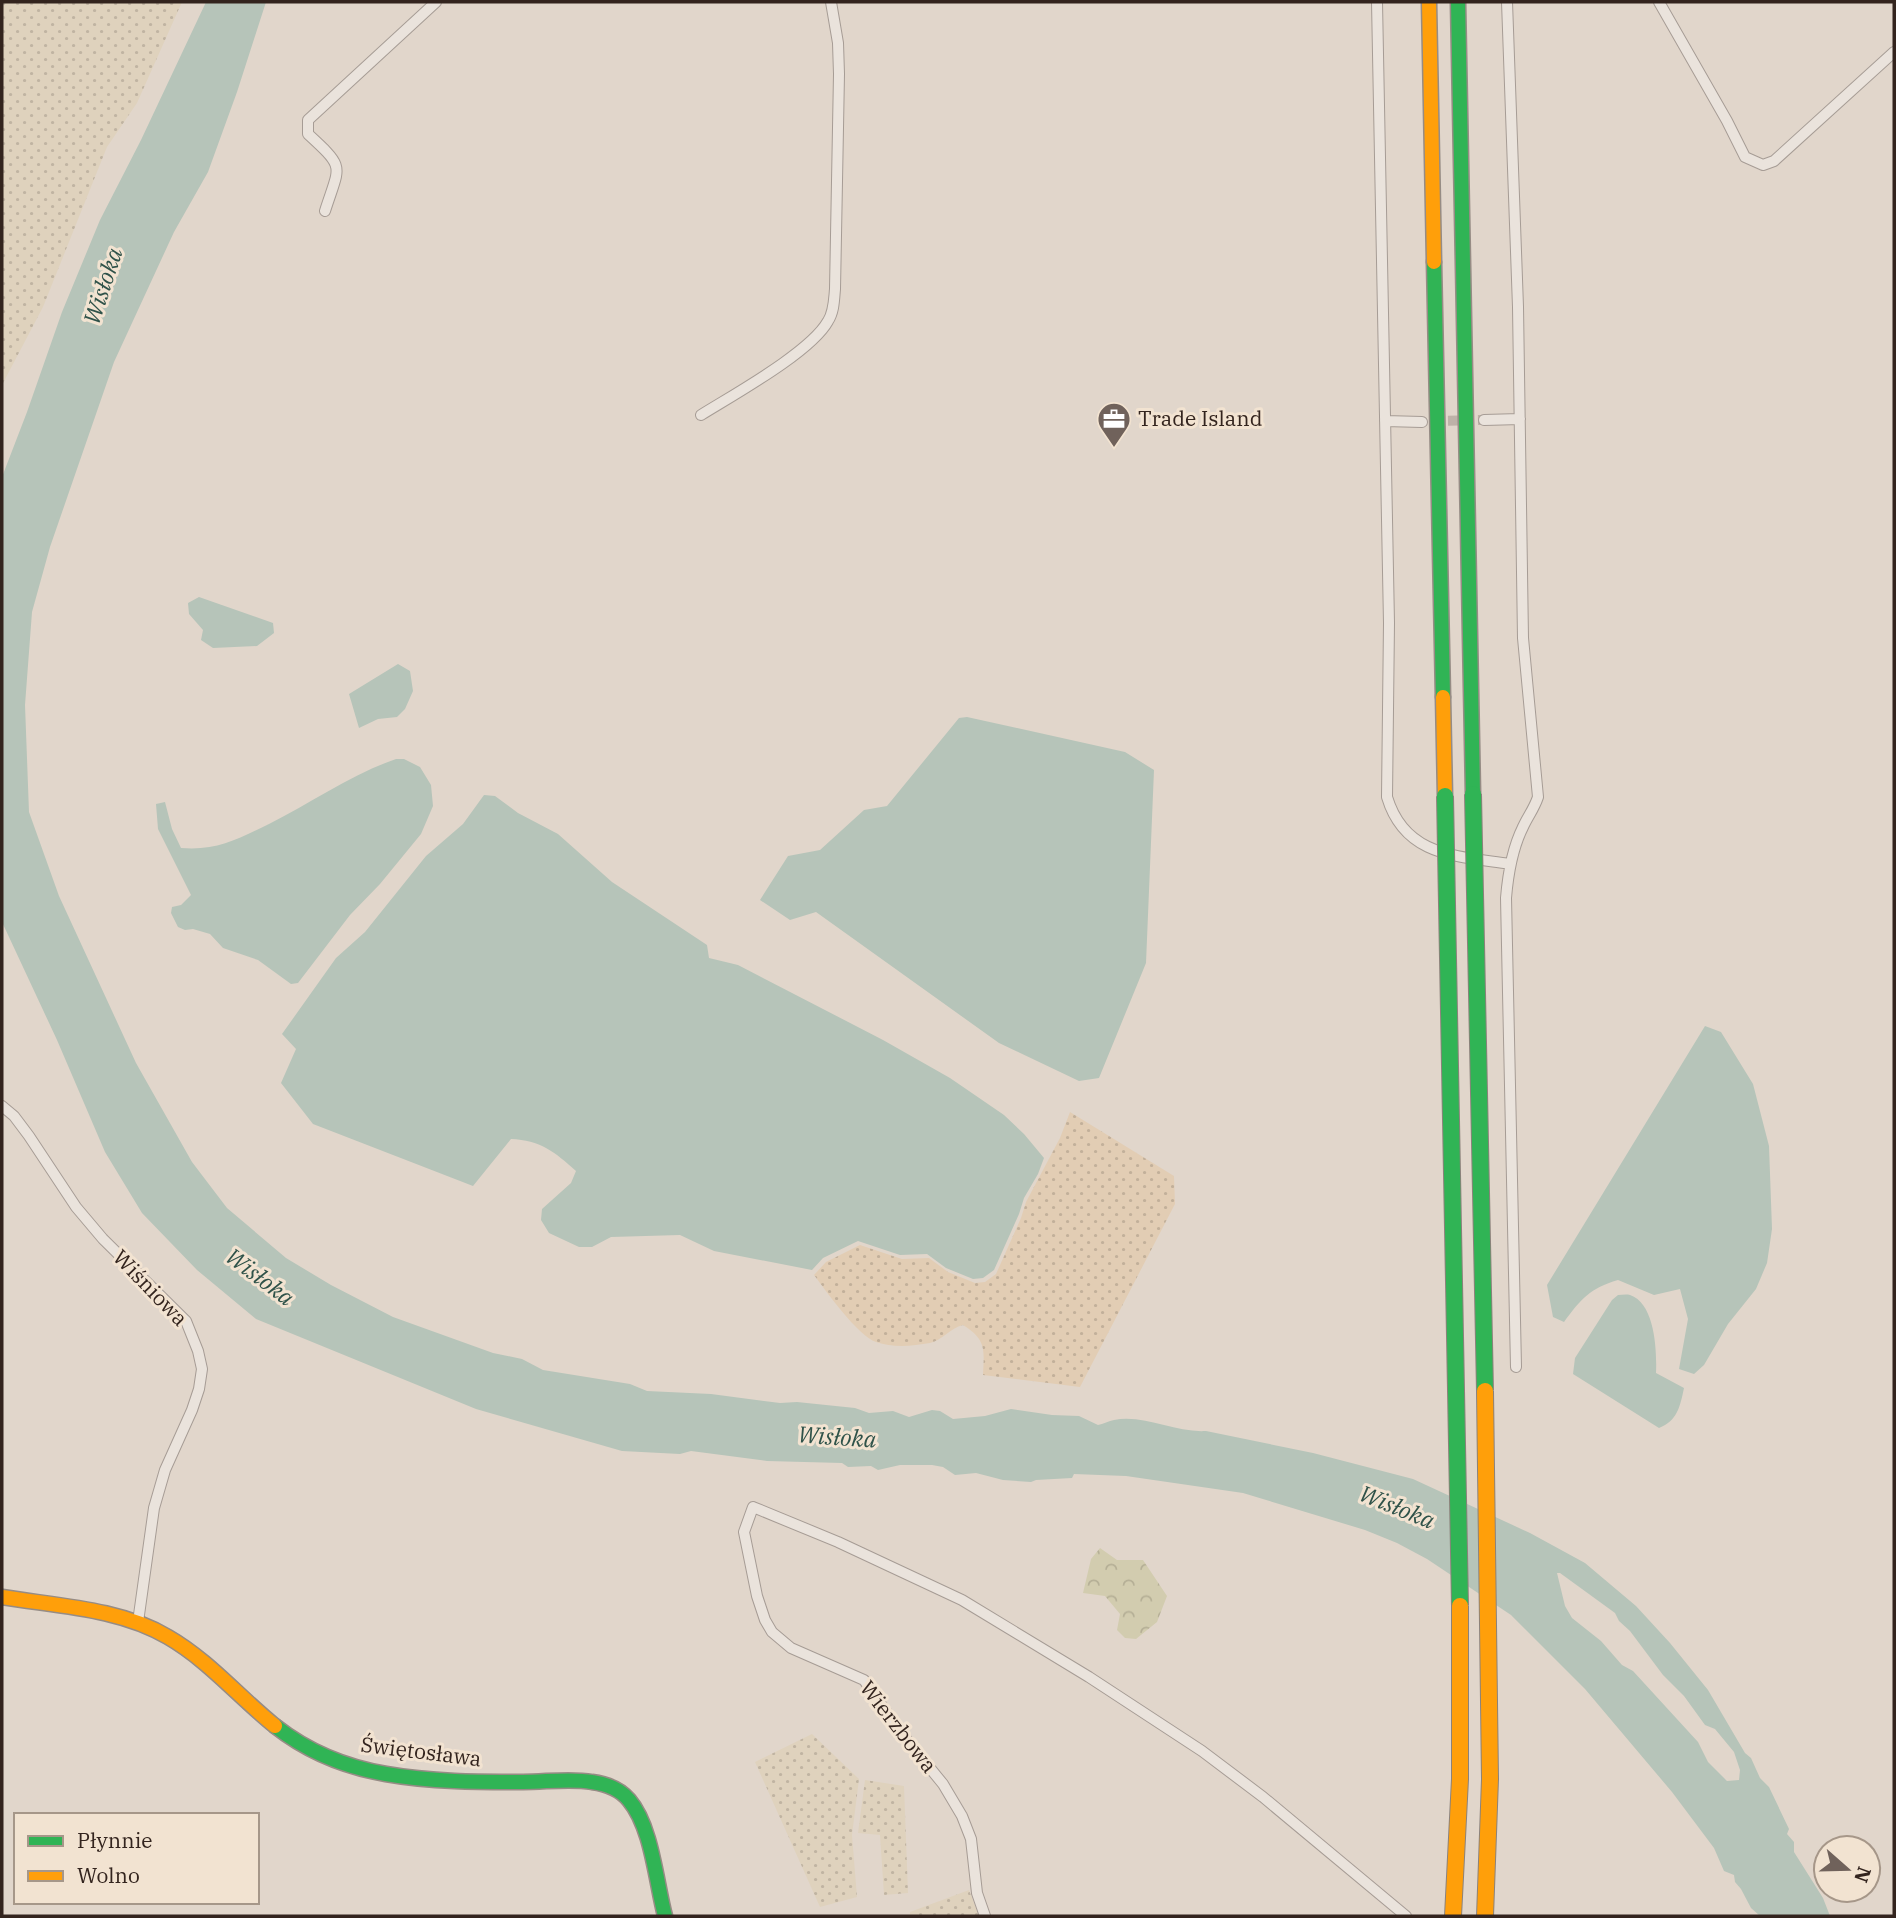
<svg xmlns="http://www.w3.org/2000/svg" width="1896" height="1918" viewBox="0 0 1896 1918" font-family="'IBM Plex Serif',serif">
<style>
.farmland{fill:url(#farmland-dots)}
.forest{fill:url(#forest-crowns)}
.sand{fill:url(#sand-dots)}
.water{fill:#b6c4b9;fill-rule:evenodd}
.lines{fill:none;stroke-linecap:round;stroke-linejoin:round}
.street-tunnel{stroke:#beb2a8;stroke-width:10;stroke-dasharray:10 5;stroke-linecap:butt}
.street-casing{stroke:#a69c95;stroke-width:12}
.fast-casing{stroke:#968c85;stroke-width:17}
.slow-casing{stroke:#968c85;stroke-width:17}
.street{stroke:#eae3dc;stroke-width:10}
.fast{stroke:#30b455;stroke-width:14}
.slow{stroke:#ff9f0a;stroke-width:14}
.fast-bridge-casing{stroke:#8b827b;stroke-width:18;stroke-linecap:butt}
.slow-bridge-casing{stroke:#8b827b;stroke-width:18;stroke-linecap:butt}
.fast-bridge{stroke:#30b455;stroke-width:16}
.slow-bridge{stroke:#ff9f0a;stroke-width:16}
.labels{text-anchor:middle;stroke-width:6;stroke-linejoin:round;paint-order:stroke}
.poi-label{font-size:21px;fill:#33241e;stroke:#f2e3d1;text-anchor:start}
.street-label{font-size:21px;fill:#33241e;stroke:#f2e3d1}
.water-label{font-size:23px;font-style:italic;fill:#2f5249;stroke:#f2e3d1}
</style>
<defs>
<pattern id="farmland-dots" width="8" height="8" patternUnits="userSpaceOnUse" patternTransform="scale(1.75)"><rect width="8" height="8" fill="#dfd2bd"/><path d="M2 2h.1M6 6h.1" fill="none" stroke="#c0b4a2" stroke-width="1.8" stroke-linecap="round"/></pattern>
<pattern id="forest-crowns" width="20" height="18" patternUnits="userSpaceOnUse" patternTransform="scale(1.75)"><rect width="20" height="18" fill="#d2ccaf"/><path d="M2 6a3 3 0 1 1 6 0M12 15a3 3 0 1 1 6 0" fill="none" stroke="#b5af96"/></pattern>
<pattern id="sand-dots" width="8" height="8" patternUnits="userSpaceOnUse" patternTransform="scale(1.75)"><rect width="8" height="8" fill="#e2cdb4"/><path d="M2 2h.1M6 6h.1" fill="none" stroke="#c2b09a" stroke-width="1.8" stroke-linecap="round"/></pattern>
</defs>
<rect width="100%" height="100%" fill="#e1d6cb"/>
<path class="farmland" d="M2,2H182L137,103L107,147L43,307L2,385Z
M812,1734L859,1779L852,1835L857,1897L820,1907L755,1762Z
M865,1780L904,1786L908,1893L884,1895L880,1835L858,1833Z
M969,1890L979,1916H910V1912Z"/>
<path class="forest" d="M1100,1548L1117,1560H1143L1167,1596L1157,1622L1136,1639L1125,1638L1117,1630L1120,1614L1105,1596L1083,1593L1091,1559Z"/>
<path class="sand" d="M1070,1112L1174,1176L1175,1204L1080,1387L983,1375C984,1350 987,1340 963,1325C950,1328 943,1340 930,1343C913,1346 893,1348 876,1342C858,1336 826,1291 814,1275L826,1262L860,1245L902,1259L929,1258L948,1272L975,1283L985,1282L996,1274L1021,1218L1026,1202L1060,1138Z"/>
<path class="water" d="M206,2H266L237,92L208,172L174,232L114,362L50,547L32,612L25,705L29,812L59,896L136,1063L192,1162L227,1208L286,1258L331,1285L393,1317L493,1353L522,1359L543,1370L630,1384L647,1391L711,1394L780,1403L797,1402L855,1408L869,1413L893,1411L909,1417L932,1410L940,1411L953,1419L985,1416L1011,1409L1052,1415L1079,1416L1098,1425C1103,1424 1109,1421 1114,1420C1144,1414 1176,1433 1206,1431L1313,1453L1413,1479L1530,1533L1585,1563L1636,1606L1670,1643L1708,1690L1745,1753L1751,1758L1760,1778L1769,1787L1789,1829L1787,1834L1794,1842V1852L1823,1898L1830,1916H1760L1751,1908L1741,1889L1735,1882L1734,1875L1724,1871L1714,1848L1672,1792L1585,1689L1511,1615L1427,1559L1397,1543L1365,1530L1243,1493L1126,1476L1074,1474L1072,1478L1036,1480L1031,1482L1003,1480L976,1473L955,1475L943,1467L932,1465H900L878,1470L871,1466L848,1467L842,1463L767,1461L691,1451L680,1454L622,1451L476,1409L256,1319L197,1270L142,1213L105,1152L57,1040L2,922V477L27,412L62,312L100,220L141,140ZM1557,1573H1560L1615,1613L1619,1621L1630,1631L1663,1675L1684,1696L1705,1725L1715,1729L1734,1752L1740,1770L1739,1780L1727,1781L1708,1762L1698,1742L1633,1671L1622,1665L1601,1641L1572,1618L1565,1606Z
M199,597L273,623L274,633L257,646L213,648L201,640L203,630L189,614L188,603Z
M398,664L410,671L413,691L405,709L397,717L378,719L359,728L349,694Z
M967,717L1125,752L1154,770L1146,963L1099,1078L1079,1081L999,1043L816,912L790,920L760,900L788,856L820,850L864,810L887,806L959,718Z
M396,759H404L420,767L431,785L433,806L421,834L380,884L350,915L298,983L291,984L258,960L223,948L210,934L193,929L185,930L178,927L171,913L172,907L181,905L191,895L158,829L156,804L165,802L172,829L181,848C217,851 238,839 269,824C311,803 352,774 396,759Z
M484,795L495,796L518,813L558,834L612,882L707,945L709,958L738,965L883,1040L950,1078L1004,1115L1024,1134L1044,1158L1038,1174L1024,1198L1019,1214L994,1270L983,1278L973,1279L946,1268L927,1254L900,1255L858,1241L823,1258L812,1270L714,1251L680,1235L611,1237L592,1247H579L549,1233L541,1220L542,1209L571,1183L576,1171C555,1152 540,1140 511,1139L473,1186L313,1124L281,1083L296,1049L282,1034L336,958L365,932L426,856L463,824Z
M1705,1026L1721,1032L1753,1084L1769,1146L1772,1229L1767,1263L1756,1289L1728,1324L1704,1365L1694,1374L1679,1369L1688,1319L1680,1289L1654,1295L1618,1280C1590,1288 1581,1299 1564,1322L1553,1317L1547,1285Z
M1618,1295C1622,1295 1626,1294 1630,1295C1655,1303 1657,1351 1656,1373L1684,1388C1680,1407 1677,1421 1659,1428L1573,1374L1575,1358L1612,1300Z"/>
<g class="lines">
<path class="street-tunnel" d="M1433,421L1484,420"/>
<defs>
<path id="street" d="M1377,2L1389,623L1387,797C1405,857 1457,856 1510,864
M1507,2L1518,307L1523,638L1538,797C1534,809 1528,816 1523,827C1512,849 1508,874 1506,898L1516,1367
M1659,2L1727,121L1745,157L1763,165L1774,161L1894,52
M325,211C340,164 346,169 308,134V120L436,2
M701,415C733,395 811,352 828,321C834,312 834,300 835,289L839,74L838,43L831,2
M1484,420L1520,419
M1385,421L1422,422
M2,1106L14,1116L29,1136L76,1207L103,1239L186,1321L198,1351L202,1369L199,1389L192,1410L165,1470L154,1508L138,1622
M985,1916L977,1893L971,1839L962,1816L943,1784L898,1729L864,1680L791,1648L772,1632L765,1620L757,1596L744,1532L753,1507L838,1542L962,1600L1089,1677L1202,1751L1263,1797L1406,1916"/>
<path id="fast" d="M1458,2L1473,794
M1434,262L1443,697
M275,1726C308,1752 345,1767 386,1774C431,1782 478,1782 523,1782C546,1782 570,1778 592,1782C607,1784 620,1789 629,1800C652,1827 656,1882 665,1916"/>
<path id="slow" d="M1429,2L1434,262
M1443,697L1445,796
M2,1597C56,1606 119,1608 168,1637C208,1660 239,1697 275,1726"/>
</defs>
<use href="#street" class="street-casing"/>
<use href="#fast" class="fast-casing"/>
<use href="#slow" class="slow-casing"/>
<use href="#street" class="street"/>
<use href="#fast" class="fast"/>
<use href="#slow" class="slow"/>
<defs>
<path id="fast-bridge" d="M1473,794L1485,1391
M1445,796L1460,1606"/>
<path id="slow-bridge" d="M1485,1391L1490,1779L1485,1916
M1453,1916L1460,1779V1606"/>
</defs>
<use href="#fast-bridge" class="fast-bridge-casing"/>
<use href="#slow-bridge" class="slow-bridge-casing"/>
<use href="#fast-bridge" class="fast-bridge"/>
<use href="#slow-bridge" class="slow-bridge"/>
</g>
<defs>
<symbol id="office-pin" viewBox="-11 -11 22 30"><path d="M0 17L-7.5 6A9.5 9.5 0 1 1 7.5 6Z" fill="#70625b" stroke="#f2e3d1"/><path d="M-6-3h4V-5.5h4V-3h4V5H-6ZM-1-4.5V-3h2v-1.5ZM-6 0V1H6V0Z" fill="#fff"/></symbol>
</defs>
<g fill-rule="evenodd">
<use href="#office-pin" x="1095" y="400" width="38" height="52"/>
</g>
<g class="labels">
<g class="poi-label">
<text x="1138" y="426">Trade Island</text>
</g>
<g class="street-label">
<text transform="translate(150 1288) rotate(46)" y="7">Wiśniowa</text>
<text transform="translate(898 1727) rotate(52)" y="7">Wierzbowa</text>
<text transform="translate(421 1752) rotate(7)" y="7">Świętosława</text>
</g>
<g class="water-label">
<text transform="translate(103 286) rotate(-72)" y="8">Wisłoka</text>
<text transform="translate(260 1277) rotate(37)" y="8">Wisłoka</text>
<text transform="translate(837 1437) rotate(4)" y="8">Wisłoka</text>
<text transform="translate(1397 1507) rotate(22)" y="8">Wisłoka</text>
</g>
</g>
<rect width="1896" height="1918" fill="none" stroke="#33241e" stroke-width="7"/>
<rect x="14" y="1813" width="245" height="91" fill="#f2e3d1" stroke="#a69789" stroke-width="2"/>
<rect x="28" y="1836" width="35" height="10" fill="#30b455" stroke="#a69789" stroke-width="2"/>
<text x="77" y="1848" font-size="21" fill="#33241e">Płynnie</text>
<rect x="28" y="1871" width="35" height="10" fill="#ff9f0a" stroke="#a69789" stroke-width="2"/>
<text x="77" y="1883" font-size="21" fill="#33241e">Wolno</text>
<g transform="translate(1847 1869) rotate(110)"><circle r="33" fill="#f2e3d1" stroke="#a69789" stroke-width="2"/>
<path d="M0-5L12 26L0 18L-12 26Z" fill="#70625b"/>
<text y="-10" font-size="19" font-weight="bold" text-anchor="middle" fill="#33241e">N</text>
</g>
</svg>
